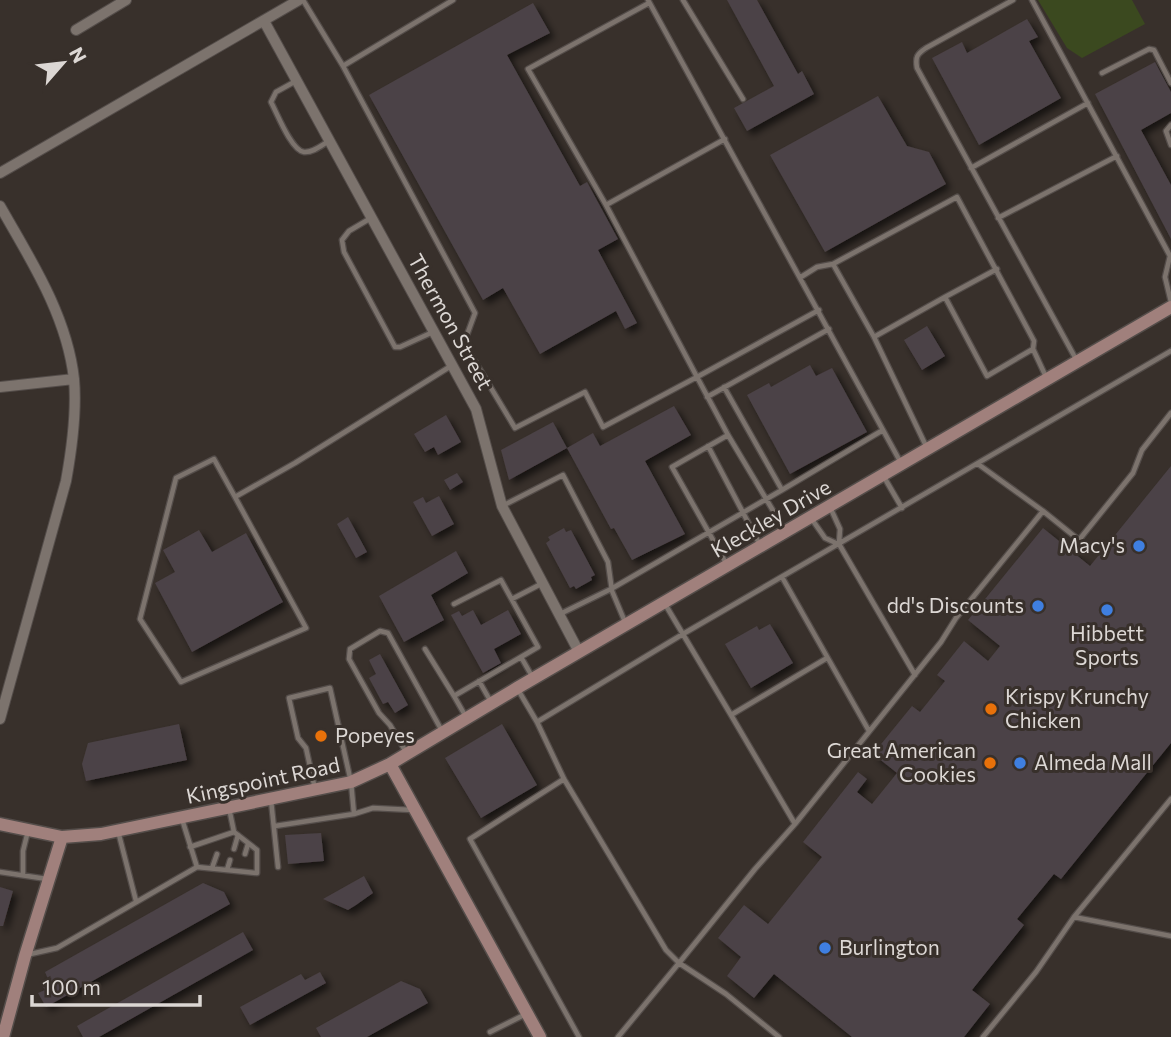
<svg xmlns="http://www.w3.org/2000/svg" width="1171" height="1037" viewBox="0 0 1171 1037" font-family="Commissioner,sans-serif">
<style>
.green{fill:#3b491f}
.building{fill:#4b4246;filter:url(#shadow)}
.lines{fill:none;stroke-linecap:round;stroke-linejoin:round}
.lane-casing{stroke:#544d4a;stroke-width:7}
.street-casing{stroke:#544d4a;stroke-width:12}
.secondary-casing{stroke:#544d4a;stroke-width:15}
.lane{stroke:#7c736d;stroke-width:4.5}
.street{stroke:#7c736d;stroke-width:10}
.secondary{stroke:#a0807c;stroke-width:12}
.shop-dot{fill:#3f7fe0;stroke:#38302b;stroke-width:2.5}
.food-dot{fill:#e8710a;stroke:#38302b;stroke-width:2.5}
.labels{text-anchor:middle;stroke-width:6;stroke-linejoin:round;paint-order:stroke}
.street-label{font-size:21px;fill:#dcd7d4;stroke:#38302b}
.poi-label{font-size:21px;fill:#dcd7d4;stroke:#38302b;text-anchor:start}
</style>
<defs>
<filter id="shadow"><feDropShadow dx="4.5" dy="4.5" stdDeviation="3.5" flood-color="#0009"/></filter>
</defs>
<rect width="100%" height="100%" fill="#38302b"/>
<path class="green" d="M1038,0H1132L1145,24L1082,58L1067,48Z"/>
<path class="building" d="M727,0H757L798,74L802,71L814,94L747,131L734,108L774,86Z
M533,3L550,33L507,55L580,186L587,182L618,239L598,250L637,323L625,329L616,311L540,354L503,288L483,300L369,95Z
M1027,19L1038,37L1029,41L1061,98L979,145L932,58L962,42L967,53Z
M1155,62L1171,92V113L1141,130L1171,185V239L1095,94Z
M878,96L907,146L929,152L946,184L825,252L770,155Z
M927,326L945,356L922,370L904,340Z
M810,365L816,376L832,368L867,432L790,474L747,395L769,383L771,387Z
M674,406L691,435L645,461L685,534L632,560L614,528L611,529L567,448L593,433L600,446Z
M446,415L461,442L438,455L434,447L425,452L414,434Z
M553,422L567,448L509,480L501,450Z
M1171,466V743L1061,879L1054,874L1017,919L1024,925L972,990L990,1004L964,1037H852L774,974L754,998L727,976L741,957L718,938L744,905L768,924L822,857L803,842L858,772L867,779L857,792L872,804L897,773L873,754L912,706L920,712L945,681L937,675L964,641L988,661L1000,646L968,620L1043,528L1090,566Z
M457,473L463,482L450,490L444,480Z
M439,496L454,524L432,536L413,502L423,497L426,503Z
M348,517L367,552L356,558L337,524Z
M564,528L566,532L571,530L595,575L591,577L592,580L576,589L574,586L570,588L546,543L550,540L548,537Z
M199,530L212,552L246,533L283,602L192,652L155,583L175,572L163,550Z
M456,551L468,573L431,595L444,620L404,642L379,596Z
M473,610L481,625L508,610L521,634L494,649L501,663L483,673L451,615L459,611L462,616Z
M770,624L793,663L751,688L725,644L757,626L759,630Z
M380,654L408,705L395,713L388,702L383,704L369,678L376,674L369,660Z
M179,724L187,760L86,781L82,764L88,743Z
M502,724L537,785L481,818L445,758Z
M321,833L324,861L288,864L285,835Z
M364,876L373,893L356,905L348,910L323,899Z
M203,883L224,892L230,904L46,1007L38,993L45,990L41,984L48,979L45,972Z
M0,887L13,891L3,926H0Z
M243,932L253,950L99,1037H83L77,1026Z
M320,972L326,983L250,1025L240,1007L301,974L305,980Z
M401,981L420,989L428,1003L367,1037H321L316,1028Z"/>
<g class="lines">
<defs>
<path id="lane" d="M303,0L343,66L475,313L464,343L515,428L585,392L603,427L697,377L728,435L784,529
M648,0L901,463
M683,0L743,99
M1013,0L926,48C917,54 915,57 917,68L1077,361
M1032,0L1170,256L1165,277L1171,302
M343,66L453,0
M1102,73L1149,49L1154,50L1171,83
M296,81L276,92L271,102C277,113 291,150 304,152C313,153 322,145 329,141
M1171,125L1166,131L1171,145
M725,139L606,205L697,377L819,310
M971,168L1088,103
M606,205L528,69L649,3
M371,218L349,231L342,240L344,252L395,347H400L433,332
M998,218L1117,156
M833,264L874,337L926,446
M801,277L817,267L833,264L957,197L1034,341L1033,349L1047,379
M945,297L997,269
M874,337L945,297L987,376L1033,349
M724,387L782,490L883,430
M707,397L829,329
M708,446L760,545
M978,464L1043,511
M884,477L902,508
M235,497L214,459L176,478L140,619L181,682L306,628L235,497L295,463L451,366
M502,506L563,475L608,562L612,591L625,622
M830,507L840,529L839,544L915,675
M811,518L825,538L838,544
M726,563L672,467L728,435
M782,577L869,731
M512,599L541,584
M454,604L501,580L538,647L521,657L533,678
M665,604L731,715L827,658
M560,614L611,589L782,490
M425,649L454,696L521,657
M479,681L491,702
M517,688L537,722L564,779L666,950L679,963L618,1037
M454,696L466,717
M731,715L795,824
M537,722L683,634L1171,351
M406,752L390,725L379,713L349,659L350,649L380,631L388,633L442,731
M564,779L470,839L579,1037
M315,789L306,748L298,738L289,698L330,688L351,782L354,814
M271,800L278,867
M275,826L354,814L373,808L413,810
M118,831L136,901
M190,847L234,832L229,808
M234,849L238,835
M245,854L248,844
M197,867L257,873V850L234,832
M212,868L217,854
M227,870L230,860
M0,872L47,879
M23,875V851L28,831
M1074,917L1171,936
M26,955L57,948L197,867L182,819
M490,1032L526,1014
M779,1037L726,994L679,963L755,869L795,824L941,642L956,618L1043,511L1079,540L1133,473L1142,450L1171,413
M983,1037L1036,972L1074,917L1171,799"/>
<path id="street" d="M264,21L476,409L502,506L579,652
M76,30L126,0
M0,173L299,0
M0,206C31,260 67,316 74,379C77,413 72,448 66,481L0,719
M0,387L74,379"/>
<path id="secondary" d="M390,764L540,1037
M0,824L62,837L101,834L351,782L390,764L517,688L1171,307
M3,1037L25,956L62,837"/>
</defs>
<use href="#lane" class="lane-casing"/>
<use href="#street" class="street-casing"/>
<use href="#secondary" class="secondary-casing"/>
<use href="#lane" class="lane"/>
<use href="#street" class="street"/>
<use href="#secondary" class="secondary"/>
</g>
<g class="shop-dot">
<circle cx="1139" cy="546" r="7"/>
<circle cx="1038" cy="606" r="7"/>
<circle cx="1107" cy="610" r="7"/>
<circle cx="1020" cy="763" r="7"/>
<circle cx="825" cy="948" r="7"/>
</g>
<g class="food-dot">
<circle cx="991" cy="709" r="7"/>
<circle cx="321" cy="736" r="7"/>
<circle cx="990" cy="763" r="7"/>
</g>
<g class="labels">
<g class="street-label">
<text transform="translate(450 322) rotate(61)" y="7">Thermon Street</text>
<text transform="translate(771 519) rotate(-30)" y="7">Kleckley Drive</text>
<text transform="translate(263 781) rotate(-12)" y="7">Kingspoint Road</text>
</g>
<g class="poi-label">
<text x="1125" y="553" text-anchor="end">Macy's</text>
<text x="1024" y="613" text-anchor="end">dd's Discounts</text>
<text x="1107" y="641" text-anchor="middle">Hibbett<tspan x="1107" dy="24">Sports</tspan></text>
<text x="1005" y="704">Krispy Krunchy<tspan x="1005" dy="24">Chicken</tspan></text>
<text x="335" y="743">Popeyes</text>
<text x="976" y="758" text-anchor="end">Great American<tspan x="976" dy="24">Cookies</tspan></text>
<text x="1034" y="770">Almeda Mall</text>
<text x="839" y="955">Burlington</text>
</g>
</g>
<g transform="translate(63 63) rotate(62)" stroke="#38302b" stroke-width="5" paint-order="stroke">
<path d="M0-5L12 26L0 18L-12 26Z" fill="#dcd7d4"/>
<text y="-10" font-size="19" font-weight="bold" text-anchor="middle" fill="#dcd7d4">N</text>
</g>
<path d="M32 995v10h168v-10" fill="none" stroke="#dcd7d4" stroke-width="3.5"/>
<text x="42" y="995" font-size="21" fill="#dcd7d4" stroke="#38302b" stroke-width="5" paint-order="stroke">100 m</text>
</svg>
